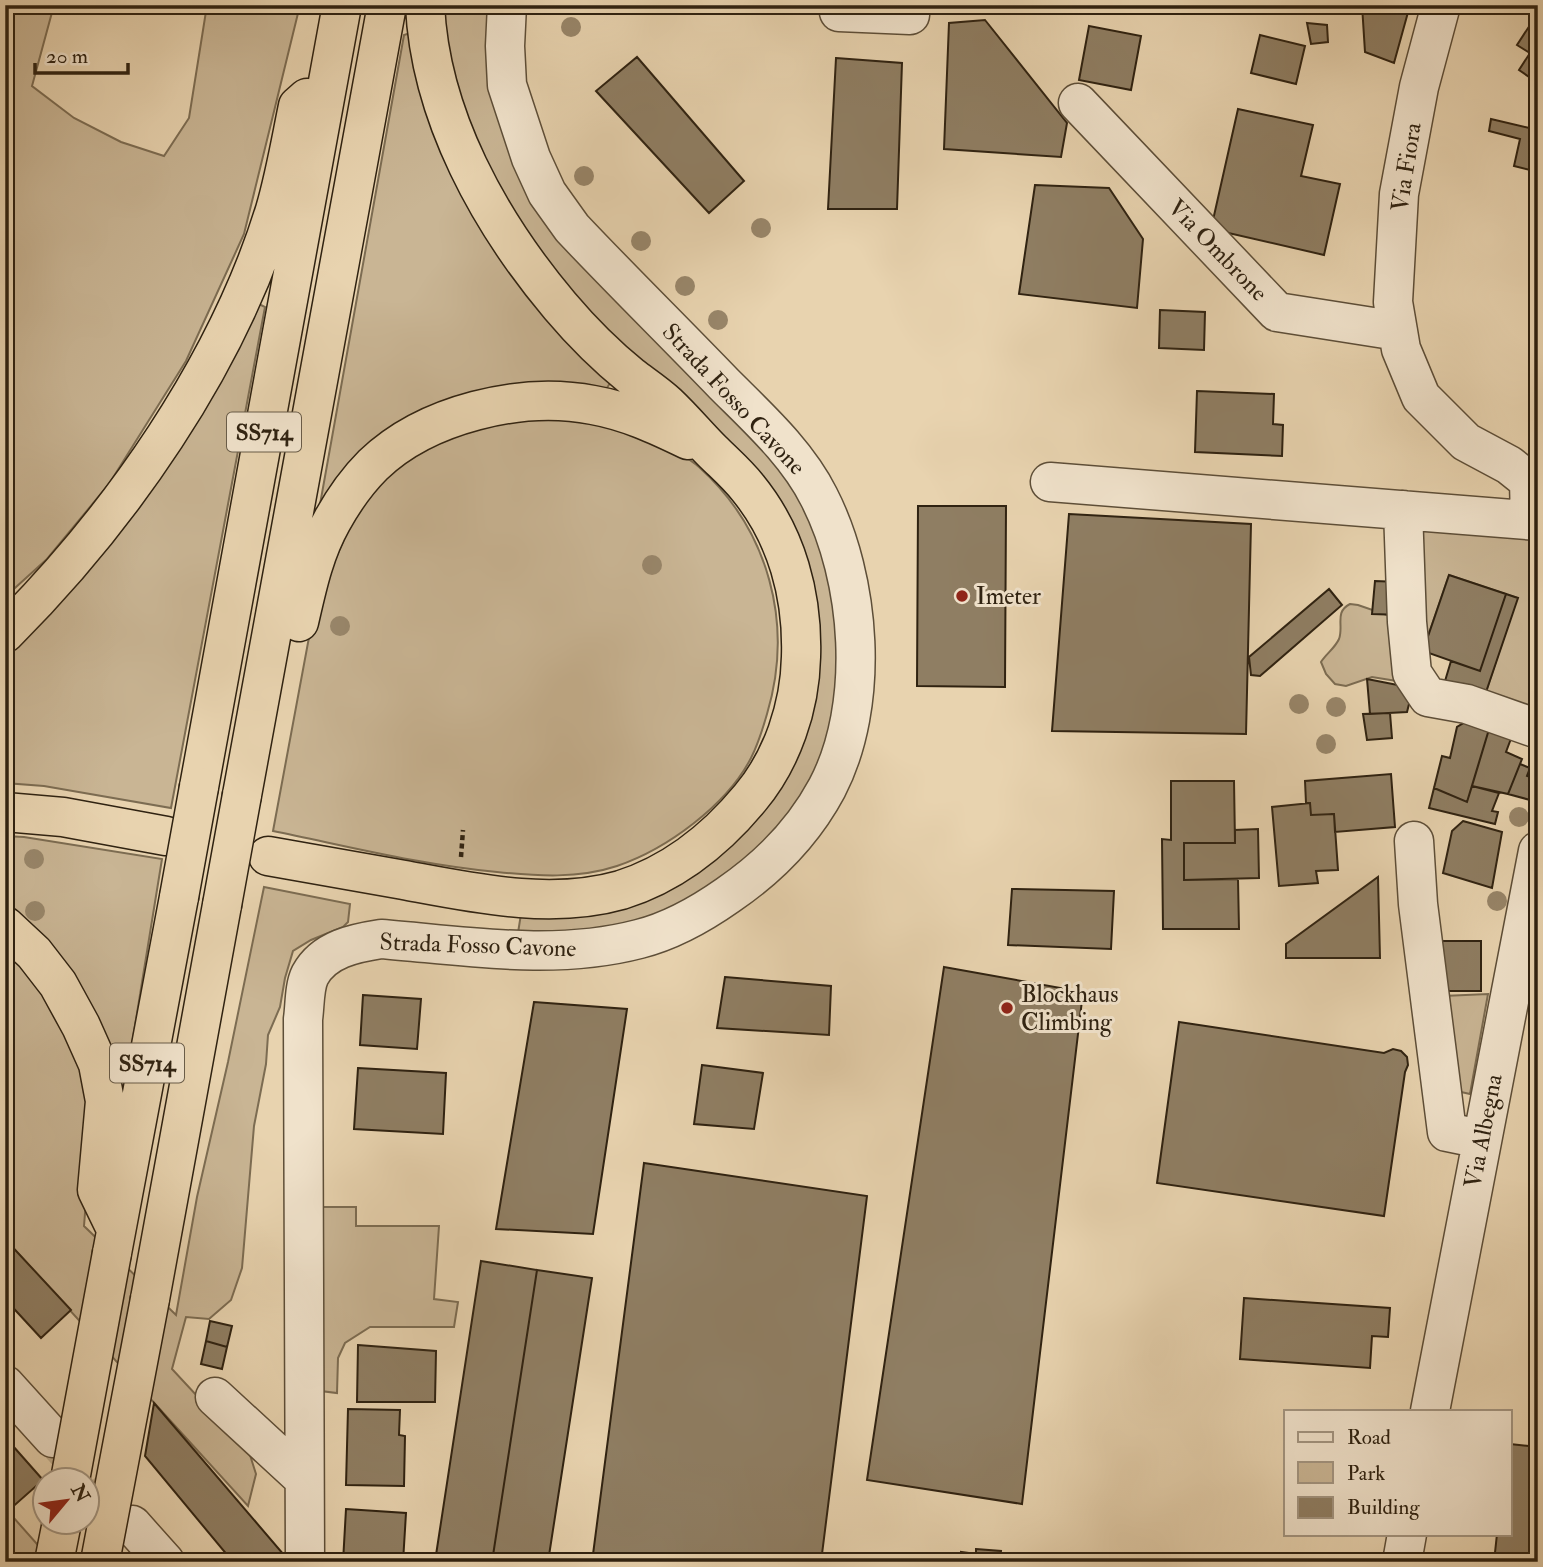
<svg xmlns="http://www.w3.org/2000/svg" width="1543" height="1567" viewBox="0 0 1543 1567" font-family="'IM FELL Double Pica',serif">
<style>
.green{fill:#c9b594;stroke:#7c6c52;stroke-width:2}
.building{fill:#8f7e63;stroke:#2f2211;stroke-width:2}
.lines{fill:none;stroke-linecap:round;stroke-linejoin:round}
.minor-tunnel{stroke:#c3b08f;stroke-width:38;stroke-dasharray:38 19;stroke-linecap:butt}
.minor-casing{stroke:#5d4e38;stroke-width:41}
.highway-casing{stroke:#2f2211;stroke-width:41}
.path{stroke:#2f2211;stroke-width:4.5;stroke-dasharray:5 3.5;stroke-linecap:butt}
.minor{stroke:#f0e2cb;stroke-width:38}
.highway{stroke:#e8d3af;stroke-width:38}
.highway-bridge-casing{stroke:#2f2211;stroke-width:41;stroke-linecap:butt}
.highway-bridge{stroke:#e8d3af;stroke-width:38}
.tree{fill:#98866a}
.poi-dot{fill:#8f2418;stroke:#f0e2cb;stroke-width:2.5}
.labels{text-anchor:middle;stroke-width:6;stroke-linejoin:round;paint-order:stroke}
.shield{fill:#f0e2cb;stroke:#695c49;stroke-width:2}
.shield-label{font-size:23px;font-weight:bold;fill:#2f2211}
.street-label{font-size:24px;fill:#2f2211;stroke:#f0e2cb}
.poi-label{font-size:24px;fill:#2f2211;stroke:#f0e2cb;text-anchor:start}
</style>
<rect width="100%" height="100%" fill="#e8d3af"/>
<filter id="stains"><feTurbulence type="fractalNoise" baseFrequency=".00286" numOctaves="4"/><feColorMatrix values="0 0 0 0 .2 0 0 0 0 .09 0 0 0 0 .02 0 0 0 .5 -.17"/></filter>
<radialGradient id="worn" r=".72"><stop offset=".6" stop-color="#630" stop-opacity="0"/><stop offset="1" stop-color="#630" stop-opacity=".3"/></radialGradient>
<path class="green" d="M5,5H54L32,86L74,118L121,142L164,156L189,118L207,5H300L244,234L186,361L109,484L47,559L5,597Z
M436,5H496L511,134L805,488L840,577V714L789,829L668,921L517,939L521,914L743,831L812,588L569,299L476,155Z
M407,34L411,35L612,380L605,391L509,389L319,510L404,35Z
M257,303L265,307L171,808L44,786L5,783V656L63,597Z
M568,414C606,427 670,441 699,467C769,530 794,624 767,714C763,728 758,744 751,758C727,805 667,849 617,866C578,879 537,876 497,872C421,865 347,846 273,831L315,605L361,501L406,459L472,426Z
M1417,529L1538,539V712L1485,695L1517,598L1449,575L1423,651Z
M1350,604L1358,605L1393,617L1403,682L1372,677L1346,686L1335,684L1326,674L1321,662C1326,654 1335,648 1339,639C1344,626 1334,612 1350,604Z
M5,836L24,837L162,859L126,1081L5,909Z
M264,887L350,904L348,922L343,927L311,940L293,951L285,978L280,1007L268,1035L266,1064L254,1126L242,1268L231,1300L209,1319L186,1317L172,1369L249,1452L256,1474L248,1506L5,1239V943L63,1021L94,1098L84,1226L176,1315L197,1197L228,1062Z
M1488,994L1470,1094L1452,1090L1443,996Z
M323,1207H356V1226H439L434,1299L458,1302L454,1327H370L345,1343L338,1358L337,1393L321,1391Z
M5,1508L53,1562H5Z"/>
<path class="building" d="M1362,5H1410L1394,63L1365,52Z
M985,20L1067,123L1061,157L944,149L949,23Z
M1307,23L1327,25L1328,42L1311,44Z
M1530,25L1538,30V58L1517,45Z
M1089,26L1141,36L1131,90L1079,80Z
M1260,35L1305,46L1296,84L1251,73Z
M1530,53L1538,58V83L1519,70Z
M637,57L744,181L709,213L596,91Z
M836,58L902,63L897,209H828Z
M1238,109L1313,125L1301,176L1340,184L1324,255L1211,229Z
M1491,119L1538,130V172L1514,166L1520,139L1489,131Z
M1035,185L1109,188L1143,239L1137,308L1019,294Z
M1160,310L1205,312L1204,350L1159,348Z
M1197,391L1274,394L1273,424L1283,425L1282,456L1195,452Z
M918,506H1006L1005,687L917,686Z
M1069,514L1251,524L1246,734L1052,731Z
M1449,575L1506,594L1480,671L1423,651Z
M1375,581L1399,582L1402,615L1372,614Z
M1329,589L1342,605L1260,676L1251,675L1249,657Z
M1506,594L1518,598L1485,695L1445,681L1451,661L1480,671Z
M1367,679L1413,688L1407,712L1370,714Z
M1390,713L1392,738L1367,740L1363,714Z
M1472,718L1490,726L1467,802L1434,788L1442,756L1450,758L1457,727Z
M1490,726L1515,728L1506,752L1522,759L1508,794L1472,786Z
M1520,764L1530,768L1527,776L1536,779L1530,800L1508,794Z
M1391,774L1395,827L1335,832L1334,814L1311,815L1310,803H1306L1305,781Z
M1171,781H1234L1235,843H1184V880L1238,879L1239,929H1163L1162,839L1171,840Z
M1472,786L1499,793L1492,811L1498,812L1495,824L1429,808L1434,788L1467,802Z
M1310,803L1311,815L1334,814L1338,870L1316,871L1318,883L1279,886L1272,807Z
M1463,821L1502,832L1492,888L1443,873L1452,831Z
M1258,829L1259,878L1184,880V843H1235V830Z
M1378,877L1380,958H1286V944Z
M1012,889L1114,891L1111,949L1008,945Z
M1440,941H1481V991H1441Z
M944,967L1083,992L1022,1504L867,1480Z
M725,977L831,986L829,1035L717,1028Z
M363,995L421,999L417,1049L360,1045Z
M534,1002L627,1009L593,1234L496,1229Z
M1179,1022L1384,1053L1393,1049L1401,1051L1407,1057L1408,1065L1405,1072L1384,1216L1157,1183Z
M702,1065L763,1073L754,1129L694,1124Z
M358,1068L446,1073L443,1134L354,1129Z
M644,1163L867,1196L821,1562H592Z
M5,1239L71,1310L41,1338L5,1299Z
M481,1261L537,1270L492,1562L436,1555Z
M537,1270L592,1278L548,1562H492Z
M1244,1298L1390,1308L1388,1337L1372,1336L1370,1368L1240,1359Z
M210,1321L232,1326L227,1347L206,1341Z
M206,1341L227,1347L222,1369L201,1364Z
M358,1345L436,1351L435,1402H357Z
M154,1403L290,1562H233L145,1456Z
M348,1409L400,1410L399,1435L405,1436L404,1486L346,1485Z
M5,1437L43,1480L8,1511L5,1508Z
M1510,1444L1538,1447V1562H1494L1497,1534H1510Z
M346,1509L406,1513L403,1562H343Z
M976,1549L1001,1551L1000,1562H971L961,1555V1552L976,1554Z
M951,1555H961L971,1562H943Z"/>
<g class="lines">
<path class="minor-tunnel" d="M54,1438L131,1524"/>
<defs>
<path id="minor" d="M839,5V12L910,15V5
M1441,5L1419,87L1399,194L1393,302L1401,349L1421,397L1466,442L1509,465L1529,481L1530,520
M1078,103L1277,312L1398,331
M1050,482L1538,521
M1403,510L1407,622L1412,673L1428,697L1467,704L1538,729
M1414,841L1418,904L1447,1132L1481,1139
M5,1385L53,1438
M215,1397L304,1479
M1430,1411L1538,851
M132,1525L165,1562
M305,1562L303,1019C305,1006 304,987 310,975C324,949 355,943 381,939C467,946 555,961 639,939C671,931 701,914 728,895C769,867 804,831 827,788C871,704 861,579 819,497C797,453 758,418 724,384C674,332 622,281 572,228L547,193L531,158L507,85L505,46L507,5
M1402,1562L1407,1534"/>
<path id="highway" d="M299,622C307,587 314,553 332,521C343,501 357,481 373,465C426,414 521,391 593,405C627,411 657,425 688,440
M5,633C120,518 227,366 275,210C285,176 291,140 298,106L307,98
M199,787L342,5
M242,795L387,5
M5,812L63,817L166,836
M268,856C314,864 359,872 404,880C474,893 551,910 621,890C672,874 716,839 750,798C782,760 800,707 801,657C803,596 787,536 748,488C737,474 724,463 712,451C697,436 683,419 667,404C656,394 644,386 632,377C606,356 582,332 560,306C490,223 430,116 425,5
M5,926L34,953L58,984L81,1026L98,1064L105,1101L97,1190L114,1225
M112,1253L179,897
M150,1299L222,905
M54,1562L62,1522"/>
</defs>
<use href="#minor" class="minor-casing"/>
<use href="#highway" class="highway-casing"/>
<path class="path" d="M461,857L463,830"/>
<use href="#minor" class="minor"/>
<use href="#highway" class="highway"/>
<defs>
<path id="highway-bridge" d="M179,897L199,787
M222,905L242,795
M70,1480L112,1253
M100,1562L150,1299"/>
</defs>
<use href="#highway-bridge" class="highway-bridge-casing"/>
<use href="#highway-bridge" class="highway-bridge"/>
</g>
<g class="tree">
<circle cx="571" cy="27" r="10"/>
<circle cx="584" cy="176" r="10"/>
<circle cx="761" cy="228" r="10"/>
<circle cx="641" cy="241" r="10"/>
<circle cx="685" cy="286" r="10"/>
<circle cx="718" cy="320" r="10"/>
<circle cx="652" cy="565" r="10"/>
<circle cx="340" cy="626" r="10"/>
<circle cx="1299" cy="704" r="10"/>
<circle cx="1336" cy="707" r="10"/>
<circle cx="1326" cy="744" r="10"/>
<circle cx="1519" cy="817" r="10"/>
<circle cx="34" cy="859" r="10"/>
<circle cx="1497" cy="901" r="10"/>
<circle cx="35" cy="911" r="10"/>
</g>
<g class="poi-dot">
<circle cx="962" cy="596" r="7"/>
<circle cx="1007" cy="1008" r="7"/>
</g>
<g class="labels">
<g class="shield">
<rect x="227" y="412.5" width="74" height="39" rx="5"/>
<rect x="110" y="1043.5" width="74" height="39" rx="5"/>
</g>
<g class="shield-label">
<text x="264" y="440">SS714</text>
<text x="147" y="1071">SS714</text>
</g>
<g class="street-label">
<text transform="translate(1406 167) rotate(-81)" y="8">Via Fiora</text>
<text transform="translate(1218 250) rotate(46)" y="8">Via Ombrone</text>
<text transform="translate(734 399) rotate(47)" y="8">Strada Fosso Cavone</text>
<text transform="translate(478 945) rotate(2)" y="8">Strada Fosso Cavone</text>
<text transform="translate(1483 1131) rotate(-79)" y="8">Via Albegna</text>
</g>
<g class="poi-label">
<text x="976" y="604">Imeter</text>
<text x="1021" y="1002">Blockhaus<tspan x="1021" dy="28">Climbing</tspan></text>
</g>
</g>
<rect width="1543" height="1567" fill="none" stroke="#e8d3af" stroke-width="28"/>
<rect x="7" y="7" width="1529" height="1553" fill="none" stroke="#2f2211" stroke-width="3.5"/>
<rect x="14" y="14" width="1515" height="1539" fill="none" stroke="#2f2211" stroke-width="2"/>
<rect x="1284" y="1410" width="228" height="126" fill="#f0e2cb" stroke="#a39581" stroke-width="2"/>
<rect x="1298" y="1432" width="35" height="10" fill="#f0e2cb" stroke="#a39581" stroke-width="2"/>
<text x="1347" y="1444" font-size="21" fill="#2f2211">Road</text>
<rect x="1298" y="1462" width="35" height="21" fill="#c9b594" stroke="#a39581" stroke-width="2"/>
<text x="1347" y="1480" font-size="21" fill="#2f2211">Park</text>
<rect x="1298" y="1497" width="35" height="21" fill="#8f7e63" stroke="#a39581" stroke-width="2"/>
<text x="1347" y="1514" font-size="21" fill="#2f2211">Building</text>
<g transform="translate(66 1501) rotate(61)"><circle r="33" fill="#f0e2cb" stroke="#a39581" stroke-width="2"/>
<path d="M0-5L12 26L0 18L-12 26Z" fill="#8f2418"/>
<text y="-10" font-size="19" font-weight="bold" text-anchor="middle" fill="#2f2211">N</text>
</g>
<path d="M35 63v10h93v-10" fill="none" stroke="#2f2211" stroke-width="3.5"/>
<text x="46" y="63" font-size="21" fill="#2f2211" stroke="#f0e2cb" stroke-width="5" paint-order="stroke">20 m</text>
<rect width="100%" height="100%" filter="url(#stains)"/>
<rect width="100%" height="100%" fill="url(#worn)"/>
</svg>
